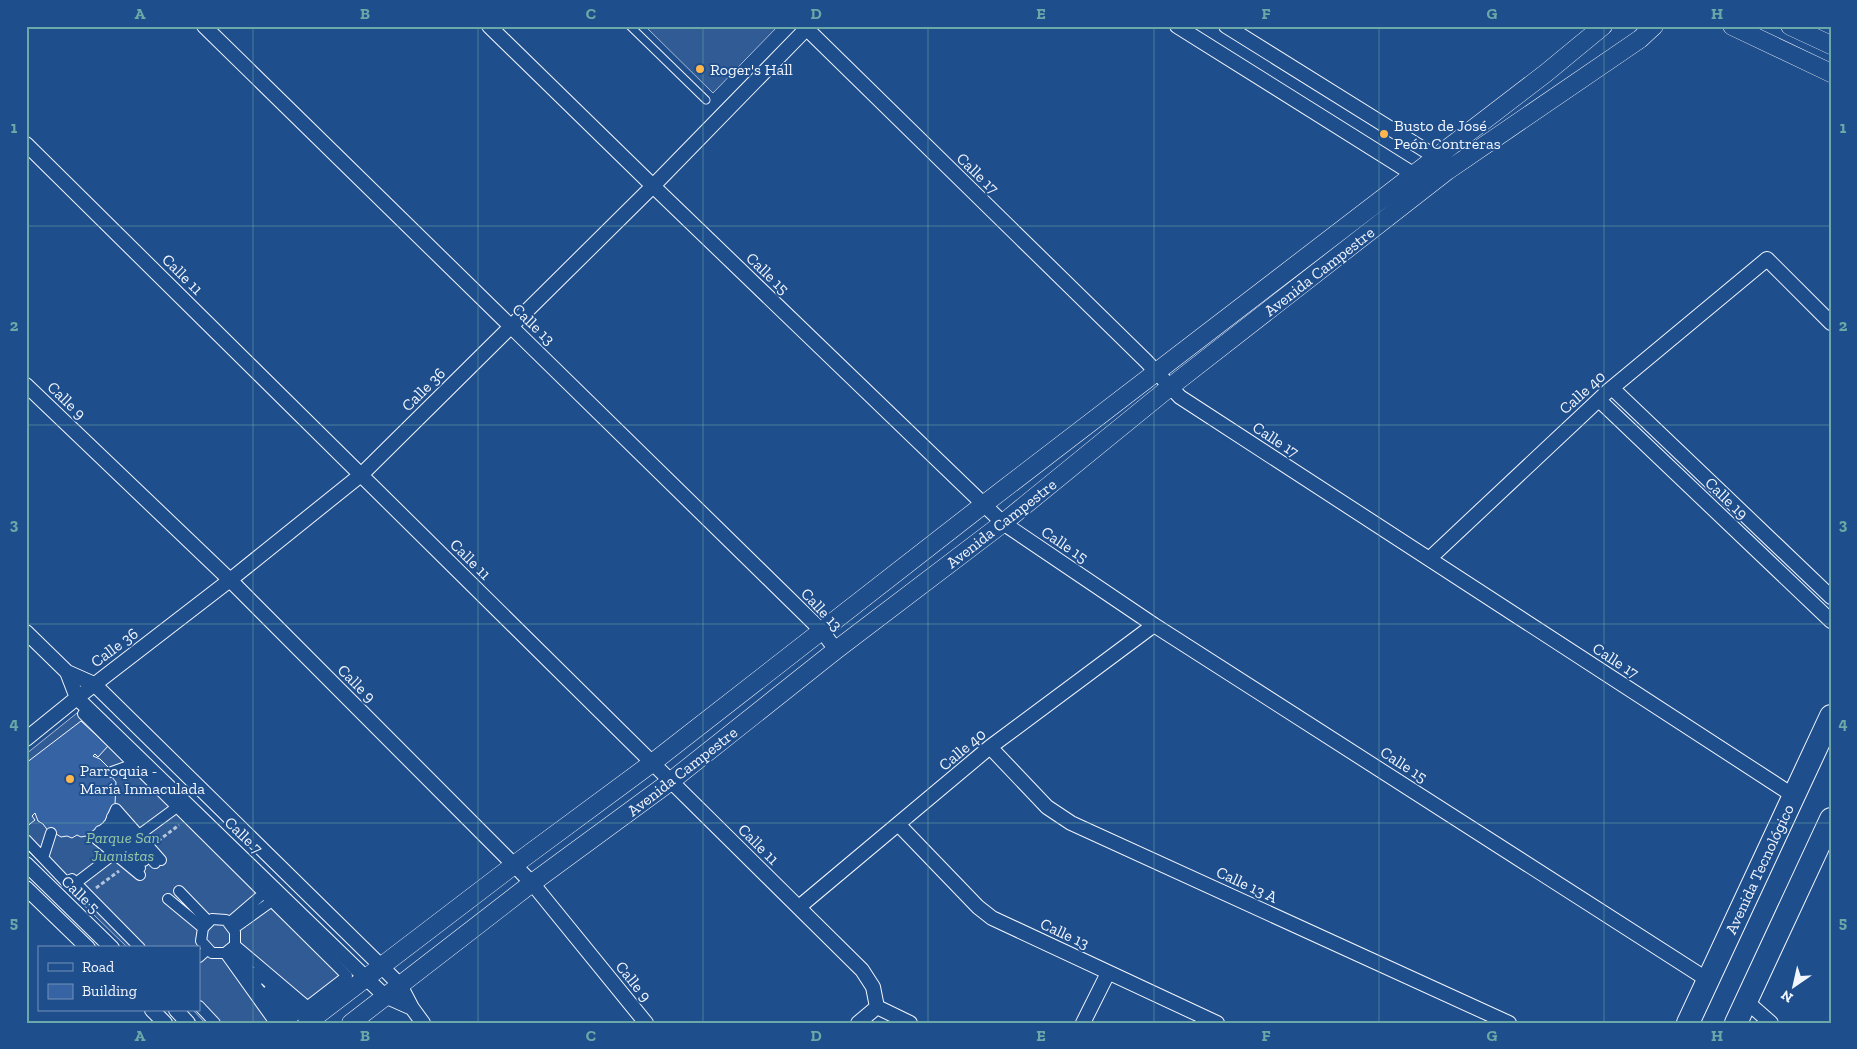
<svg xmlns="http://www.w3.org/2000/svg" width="1857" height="1049" viewBox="0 0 1857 1049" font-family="'Zilla Slab',serif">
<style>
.built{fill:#305b95;stroke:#a8bbd7}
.building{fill:#3563a3;stroke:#f2f6ff}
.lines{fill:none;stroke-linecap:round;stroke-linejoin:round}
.service-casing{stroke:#f2f6ff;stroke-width:9}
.pedestrian-casing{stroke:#f2f6ff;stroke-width:12}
.minor-casing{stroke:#f2f6ff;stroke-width:16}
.tertiary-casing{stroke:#f2f6ff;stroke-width:19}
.primary-casing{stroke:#f2f6ff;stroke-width:24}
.path{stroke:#b3c4dc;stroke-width:3;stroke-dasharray:4 2.5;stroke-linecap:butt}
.service{stroke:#1f4e8c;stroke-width:7}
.pedestrian{stroke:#1f4e8c;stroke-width:10}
.minor{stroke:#1f4e8c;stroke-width:14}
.tertiary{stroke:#1f4e8c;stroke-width:18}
.primary{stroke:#1f4e8c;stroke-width:22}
.grid{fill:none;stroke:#6aa9a8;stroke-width:1;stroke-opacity:0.55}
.poi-dot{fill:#ffb74d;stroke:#1f4e8c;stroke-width:2}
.labels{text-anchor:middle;stroke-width:4;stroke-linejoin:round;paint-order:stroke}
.poi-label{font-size:16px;fill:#f2f6ff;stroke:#1f4e8c;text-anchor:start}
.street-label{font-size:16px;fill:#f2f6ff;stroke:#1f4e8c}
.park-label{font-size:16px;font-style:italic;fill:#97c8a6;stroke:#1f4e8c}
.neatline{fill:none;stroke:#6aa9a8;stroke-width:2}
.grid-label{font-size:16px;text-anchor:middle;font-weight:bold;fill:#6aa9a8}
</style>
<rect width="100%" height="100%" fill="#1f4e8c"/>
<path class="built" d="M645,26H778L713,93Z
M82,709L353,976L294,1023H205L193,1010H199V948H128L26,849V754Z"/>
<path class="building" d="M81,721L108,746L98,757L95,754L93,756L100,759L110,769L111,776L116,782L115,805L108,821L91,835L81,837L77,835L72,838L67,836L61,837L53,832H49L43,824L38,821L35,813L32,816L35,820L26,827V763Z"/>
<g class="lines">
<defs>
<path id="service" d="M630,26L706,100"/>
<path id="pedestrian" d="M83,714L347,976L286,1023
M112,772L134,764
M112,817L155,863
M108,825L144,861
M100,831L140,868
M139,835L177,807
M26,840L66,882L72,879L140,948
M43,858L51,833
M140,875L94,837L109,825L116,809L161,860
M76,883L114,854
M179,891L209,922
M168,899L203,928
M212,919L226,920L235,932V945L225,953H212L201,941L203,928Z
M229,923L264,893
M233,929L272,901
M235,945L307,1006
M230,949L258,980
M225,953L275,1023
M199,957L208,949
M257,972L300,1012
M249,977L286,1023
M268,991L293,1017
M199,1006L215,1023"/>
<path id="minor" d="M204,26L822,631L836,650
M489,26L653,186L1003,523L1154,625L1708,980
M1177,26L1413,174L1420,182
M1226,26L1436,157L1442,165
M807,29L1146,361L1180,397L1794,796
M26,144L862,970L873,987L877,1007
M26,385L230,580L532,883L646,1023
M1612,388L1831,597
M1599,400L1831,621
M1429,559L1607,392L1767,259L1831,323
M26,632L67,672L94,684L381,966L400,985L412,1008L423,1023
M67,672L77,698L367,979L385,996L412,1008
M26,739L73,701L230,580L362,474L653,186L809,26
M990,747L1047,807L1071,823L1509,1023
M898,824L978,907L992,918L1217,1023
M26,864L112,948
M26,888L88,948
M799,907L990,747L1154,625
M1746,1001L1771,1023
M877,1007L910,1023
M152,1010L165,1023
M176,1010L188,1023
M858,1023L877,1007
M1083,1023L1108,973"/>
<path id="tertiary" d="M1732,26L1831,73
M1790,26L1831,45
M307,1023L514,865L652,763L983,505L1546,73L1603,26
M351,1023L532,883L671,781L836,650L1003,523L1170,387L1447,171L1640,39L1654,26"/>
<path id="primary" d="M1688,1023L1831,716
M1736,1023L1831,819"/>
</defs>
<use href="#service" class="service-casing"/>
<use href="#pedestrian" class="pedestrian-casing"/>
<use href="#minor" class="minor-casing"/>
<use href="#tertiary" class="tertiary-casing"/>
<use href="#primary" class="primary-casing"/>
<path class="path" d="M158,841L179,825
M96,888L119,871"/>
<use href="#service" class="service"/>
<use href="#pedestrian" class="pedestrian"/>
<use href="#minor" class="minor"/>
<use href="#tertiary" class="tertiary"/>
<use href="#primary" class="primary"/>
</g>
<path class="grid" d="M253,26V1023M478,26V1023M703,26V1023M928,26V1023M1154,26V1023M1379,26V1023M1604,26V1023M26,226H1831M26,425H1831M26,624H1831M26,823H1831"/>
<g class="poi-dot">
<circle cx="700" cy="69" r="5"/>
<circle cx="1384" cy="134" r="5"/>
<circle cx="70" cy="779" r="5"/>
</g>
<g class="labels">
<g class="poi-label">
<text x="710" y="75">Roger's Hall</text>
<text x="1394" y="131">Busto de José<tspan x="1394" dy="18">Peón Contreras</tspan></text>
<text x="80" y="776">Parroquia -<tspan x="80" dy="18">María Inmaculada</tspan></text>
</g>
<g class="street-label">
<text transform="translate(978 173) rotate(44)" y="6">Calle 17</text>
<text transform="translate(1319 271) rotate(-38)" y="6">Avenida Campestre</text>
<text transform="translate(768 273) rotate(44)" y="6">Calle 15</text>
<text transform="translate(183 274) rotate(45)" y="6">Calle 11</text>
<text transform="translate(534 324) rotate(44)" y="6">Calle 13</text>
<text transform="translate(423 389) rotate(-45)" y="6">Calle 36</text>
<text transform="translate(1582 392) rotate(-42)" y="6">Calle 40</text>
<text transform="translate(67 400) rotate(44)" y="6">Calle 9</text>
<text transform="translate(1276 439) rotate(33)" y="6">Calle 17</text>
<text transform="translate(1727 498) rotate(44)" y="6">Calle 19</text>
<text transform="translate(1001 523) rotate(-38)" y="6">Avenida Campestre</text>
<text transform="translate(1065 544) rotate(34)" y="6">Calle 15</text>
<text transform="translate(471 559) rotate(45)" y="6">Calle 11</text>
<text transform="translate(822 609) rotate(47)" y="6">Calle 13</text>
<text transform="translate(114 647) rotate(-37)" y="6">Calle 36</text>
<text transform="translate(1616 660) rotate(33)" y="6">Calle 17</text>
<text transform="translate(357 683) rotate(45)" y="6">Calle 9</text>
<text transform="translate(962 749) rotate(-40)" y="6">Calle 40</text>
<text transform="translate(1404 764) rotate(33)" y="6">Calle 15</text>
<text transform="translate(682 771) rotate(-38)" y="6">Avenida Campestre</text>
<text transform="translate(244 835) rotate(44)" y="6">Calle 7</text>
<text transform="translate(759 844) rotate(45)" y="6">Calle 11</text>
<text transform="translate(1759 869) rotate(-65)" y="6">Avenida Tecnológico</text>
<text transform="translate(1247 884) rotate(25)" y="6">Calle 13 A</text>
<text transform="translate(81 894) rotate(44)" y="6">Calle 5</text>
<text transform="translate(1065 933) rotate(25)" y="6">Calle 13</text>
<text transform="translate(634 981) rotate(51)" y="6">Calle 9</text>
</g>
<g class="park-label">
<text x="123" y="843">Parque San<tspan x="123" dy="18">Juanistas</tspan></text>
</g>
</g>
<rect width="1857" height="1049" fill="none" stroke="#1f4e8c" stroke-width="55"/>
<rect x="38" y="946" width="162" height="65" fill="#1f4e8c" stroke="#7391ba"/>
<rect x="48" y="963" width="25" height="8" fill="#1f4e8c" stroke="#7391ba"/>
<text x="82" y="972" font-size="15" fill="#f2f6ff">Road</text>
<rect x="48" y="984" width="25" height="15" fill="#3563a3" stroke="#7391ba"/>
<text x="82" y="996" font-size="15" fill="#f2f6ff">Building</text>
<g transform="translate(1794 986) rotate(214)" stroke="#1f4e8c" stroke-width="4" paint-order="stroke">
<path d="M0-4L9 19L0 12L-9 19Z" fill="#f2f6ff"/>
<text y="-8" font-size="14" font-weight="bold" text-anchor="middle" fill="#f2f6ff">N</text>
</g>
<rect x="28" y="28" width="1802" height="994" class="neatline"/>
<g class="grid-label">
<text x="140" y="19">A</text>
<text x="365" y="19">B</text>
<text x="591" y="19">C</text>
<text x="816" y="19">D</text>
<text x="1041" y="19">E</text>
<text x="1266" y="19">F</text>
<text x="1492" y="19">G</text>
<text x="1717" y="19">H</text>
<text x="14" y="133">1</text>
<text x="1843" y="133">1</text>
<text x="14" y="331">2</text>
<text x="1843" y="331">2</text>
<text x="14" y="530">3</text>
<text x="1843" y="530">3</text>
<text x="14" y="729">4</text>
<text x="1843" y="729">4</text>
<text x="14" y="928">5</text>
<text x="1843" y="928">5</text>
<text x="140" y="1041">A</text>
<text x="365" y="1041">B</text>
<text x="591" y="1041">C</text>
<text x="816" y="1041">D</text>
<text x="1041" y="1041">E</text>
<text x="1266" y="1041">F</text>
<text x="1492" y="1041">G</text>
<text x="1717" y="1041">H</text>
</g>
</svg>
